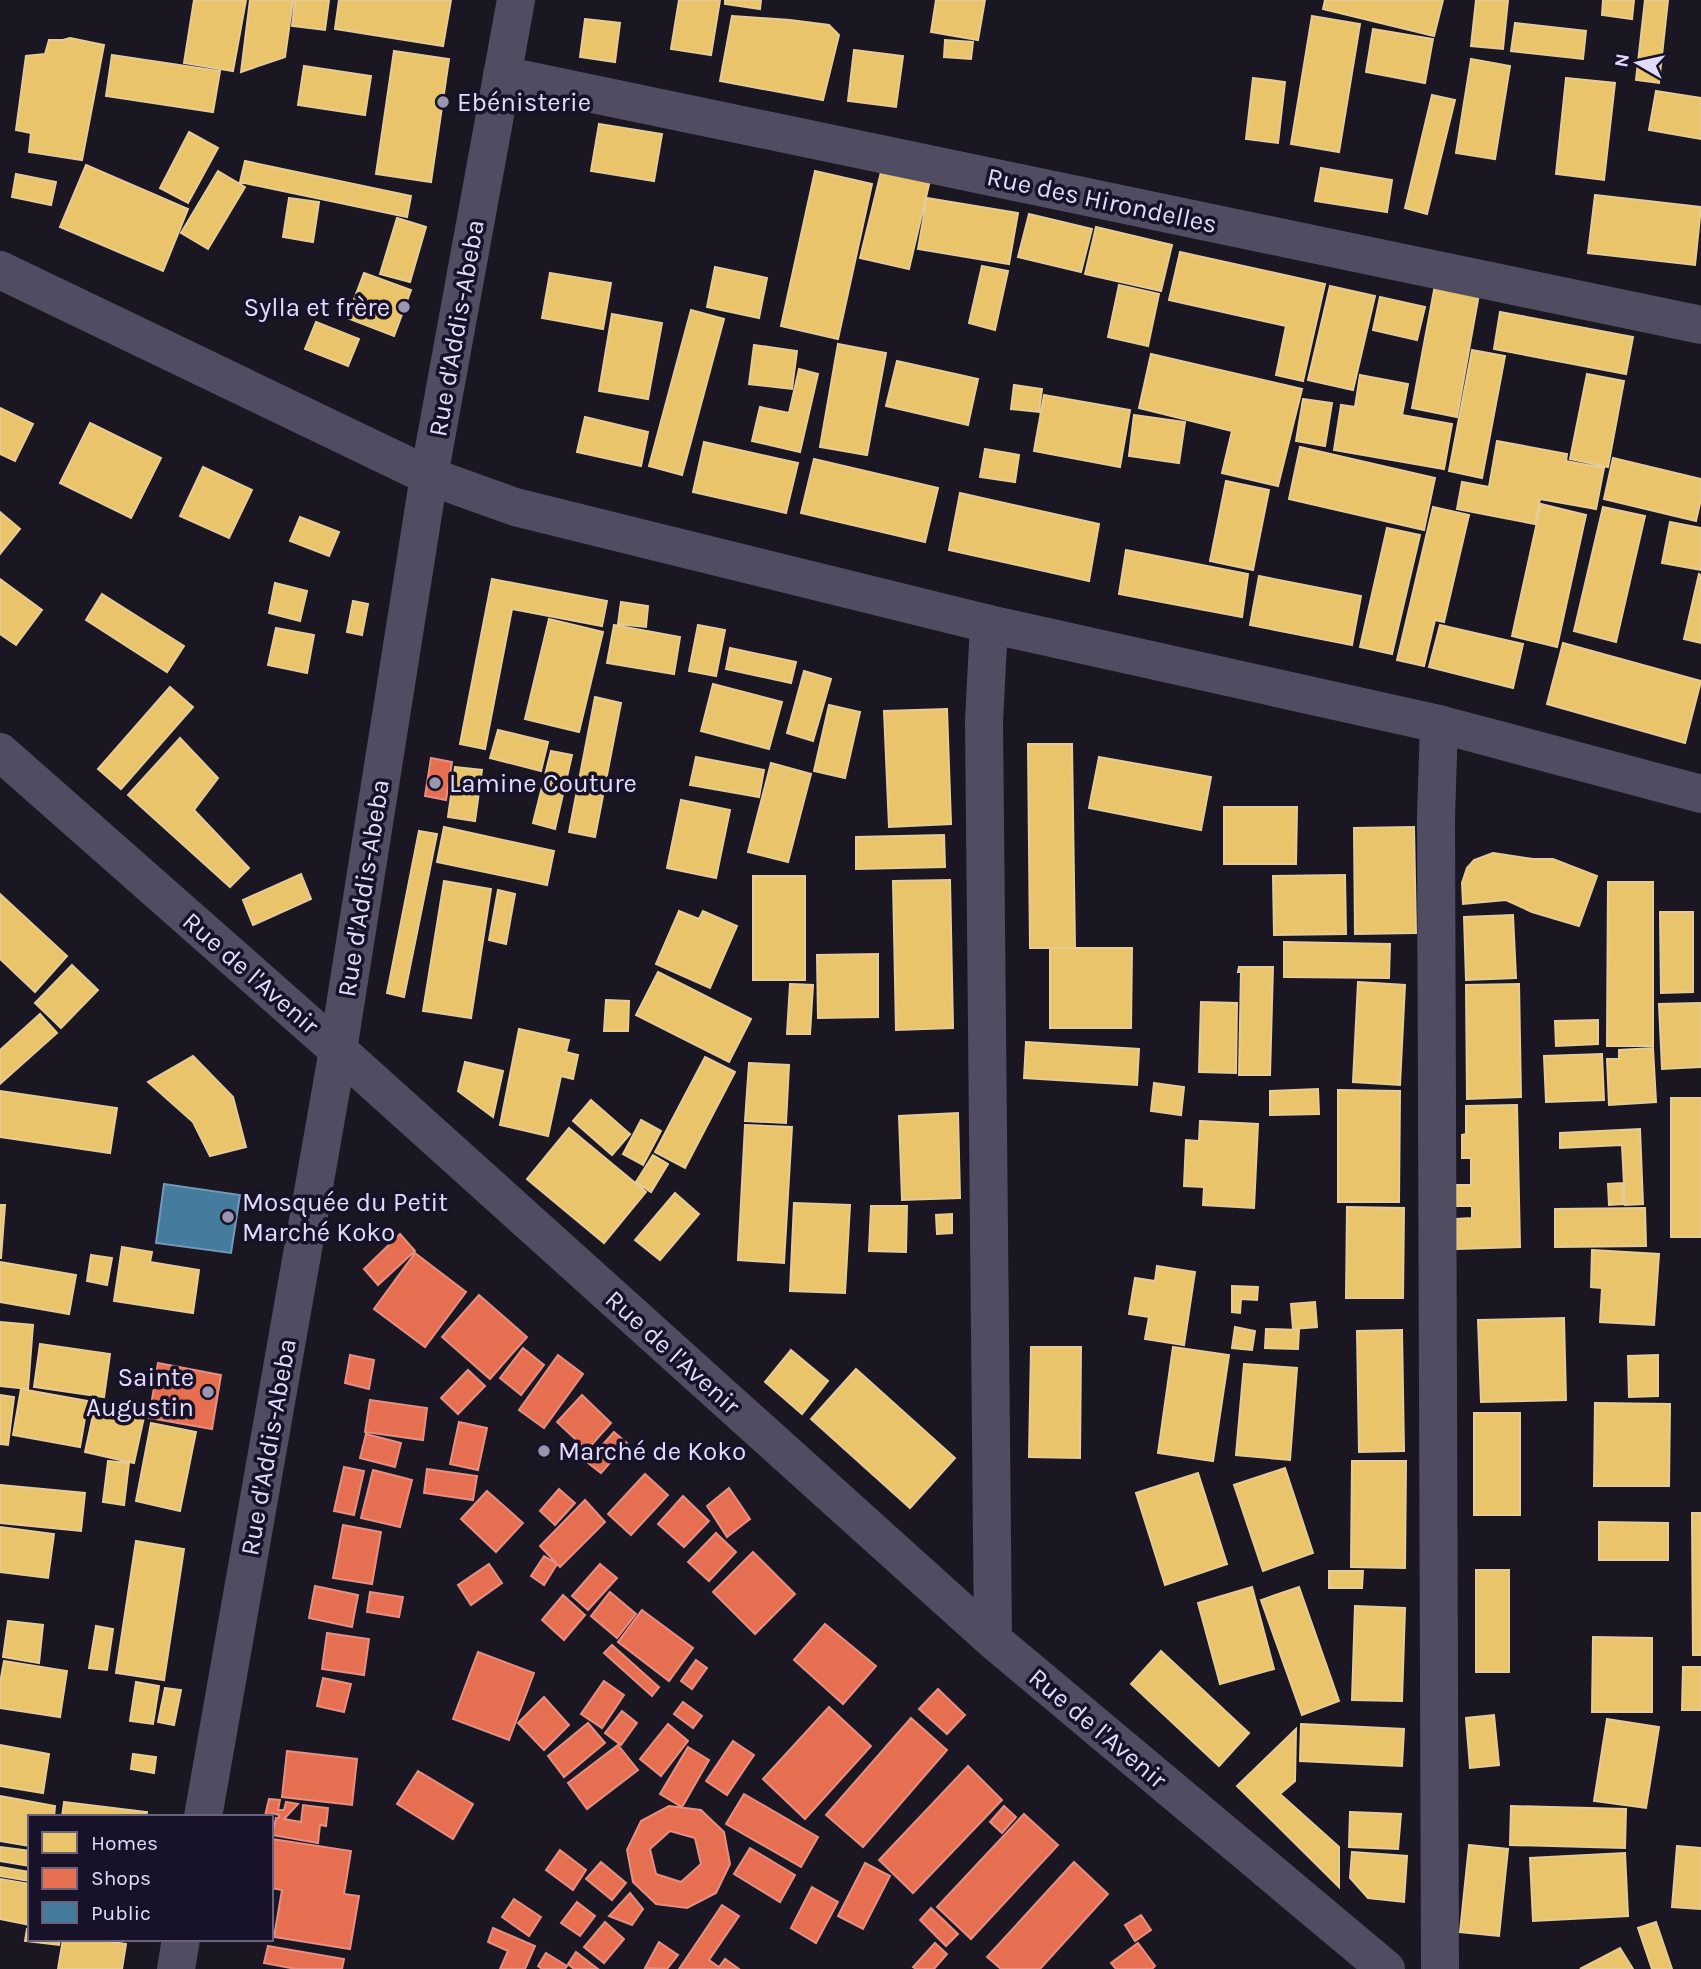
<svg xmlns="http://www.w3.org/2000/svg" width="1701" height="1969" viewBox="0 0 1701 1969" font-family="Karla,sans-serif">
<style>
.homes{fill:#e9c46a;stroke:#e7cb96;stroke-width:2}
.shops{fill:#e76f51;stroke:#e58f84;stroke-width:2;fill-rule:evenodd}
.public{fill:#457b9d;stroke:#7498ba;stroke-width:2}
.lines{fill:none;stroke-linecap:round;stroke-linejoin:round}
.minor{stroke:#504d62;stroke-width:38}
.tertiary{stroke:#504d62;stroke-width:38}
.poi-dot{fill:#9b96b0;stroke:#171227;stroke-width:2.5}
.labels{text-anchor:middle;stroke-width:7;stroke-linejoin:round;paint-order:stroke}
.poi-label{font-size:26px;fill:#e1dbfc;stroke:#171227;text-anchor:start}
.street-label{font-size:26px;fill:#e1dbfc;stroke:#171227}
</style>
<rect width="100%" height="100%" fill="#1a1722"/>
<path class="homes" d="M194,0H246L233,71L184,63Z
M250,0H293L285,57L241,72Z
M295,0H329L325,30L292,26Z
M339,0H451L443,46L335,29Z
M679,0H720L711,55L671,49Z
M725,0H761L760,9L725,4Z
M936,0H985L978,40L931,32Z
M1325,0H1443L1434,36L1323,9Z
M1476,0H1508L1503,49L1471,46Z
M1603,0H1634L1632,19L1602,15Z
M1645,0H1668L1659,83L1636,80Z
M732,16L790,20L829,25L839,35L823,100L720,81Z
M1312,16L1360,24L1339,152L1291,144Z
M585,19L620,23L615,62L580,57Z
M1515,23L1586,31L1583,59L1511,51Z
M1373,29L1433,39L1425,83L1366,72Z
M70,38L104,45L82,160L29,152L31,133L16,130L26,56L45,54L49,40H63Z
M945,40L973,42L971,59L944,57Z
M854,50L903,56L896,107L848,101Z
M394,51L449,59L431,182L376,174Z
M112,55L220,71L213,112L106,96Z
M1471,59L1510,66L1495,159L1456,153Z
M304,66L371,76L365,115L298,105Z
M1253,78L1285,82L1278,143L1246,139Z
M1566,78L1615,83L1604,180L1556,174Z
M1656,91L1701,98V139L1649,130Z
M1432,95L1455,100L1427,214L1405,208Z
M599,124L662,134L654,181L591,171Z
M189,132L218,148L188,203L160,188Z
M245,161L411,196L407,217L240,182Z
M883,164L931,176L909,269L860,258Z
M86,165L188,209L163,271L60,227Z
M1321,168L1392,180L1387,212L1315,201Z
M218,171L245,187L208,249L181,233Z
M815,171L872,184L838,339L781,326Z
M16,174L56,182L51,205L12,197Z
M1595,195L1701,207L1695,265L1588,253Z
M289,198L319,202L313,242L283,237Z
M927,198L1018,213L1009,264L918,249Z
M1029,214L1092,229L1081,272L1018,257Z
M397,218L426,227L410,282L380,274Z
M1096,227L1172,245L1161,291L1085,274Z
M1180,252L1325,284L1303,381L1276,375L1286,326L1169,300Z
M982,266L1008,271L995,330L969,323Z
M715,267L767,278L759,318L707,307Z
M364,273L411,290L394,336L347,318Z
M550,273L611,283L603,329L542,318Z
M1119,285L1159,294L1148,346L1108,337Z
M1435,285L1479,294L1457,417L1412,408Z
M1330,286L1375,296L1353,390L1308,380Z
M1380,297L1425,307L1417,340L1373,330Z
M691,310L724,319L682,475L649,466Z
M1500,312L1633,337L1626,374L1494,349Z
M612,314L662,323L648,399L599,391Z
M316,322L359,339L348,366L305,349Z
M838,344L886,353L867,455L820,447Z
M754,345L797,351L792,389L749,384Z
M1472,350L1505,356L1482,478L1449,471Z
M1151,354L1302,389L1278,486L1222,473L1232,431L1139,408Z
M897,361L978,379L968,425L886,406Z
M799,369L818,374L800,452L752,441L760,407L789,413Z
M1587,374L1624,381L1608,467L1570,459Z
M1360,375L1408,384L1402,415L1452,424L1444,469L1334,450L1341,405L1355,407Z
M1014,385L1042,389L1039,412L1011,409Z
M1044,395L1130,410L1120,467L1034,451Z
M1303,399L1332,403L1325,446L1296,441Z
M0,408L33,424L15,461L0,454Z
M1134,415L1185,422L1179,463L1129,456Z
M585,417L648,432L641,466L577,452Z
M90,423L161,458L131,518L60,483Z
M1497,441L1567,454L1566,461L1604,468L1596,509L1540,499L1535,524L1457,509L1462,482L1489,487Z
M704,442L798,463L786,513L693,492Z
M1300,447L1435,478L1424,530L1289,499Z
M985,449L1019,455L1015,482L980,477Z
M1613,458L1701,479V499L1696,521L1604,499Z
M814,459L938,488L925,542L801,513Z
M203,467L252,490L229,538L180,516Z
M1226,481L1269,490L1253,570L1210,561Z
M960,493L1099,524L1089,581L949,550Z
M1541,504L1586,515L1557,647L1512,636Z
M1433,507L1469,515L1444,622L1435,620L1424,666L1397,660Z
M1603,507L1645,516L1616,642L1574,631Z
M0,512L20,529L0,554Z
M300,517L339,532L329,556L290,541Z
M1670,522L1701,528V570L1662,563Z
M1387,528L1420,535L1392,654L1360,647Z
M1126,550L1248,574L1242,617L1119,594Z
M1699,574L1701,575V643L1684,639Z
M1259,576L1361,596L1352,645L1250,625Z
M0,579L42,610L16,645L0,634Z
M492,579L607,601L602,626L512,609L485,749L460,744Z
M275,583L307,591L300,621L269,613Z
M102,594L184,646L167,672L86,620Z
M353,601L368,604L362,635L347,632Z
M621,602L648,606L646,627L618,624Z
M549,619L603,632L579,732L525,719Z
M614,625L680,637L674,674L607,663Z
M698,625L725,630L716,676L689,671Z
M1440,625L1523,644L1513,688L1429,667Z
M276,628L314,635L307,673L268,665Z
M1563,643L1701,681L1685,743L1547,704Z
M730,648L796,662L791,683L726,669Z
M804,671L831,679L813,741L787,733Z
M713,684L782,702L769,749L701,731Z
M170,687L193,707L121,789L98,769Z
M595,697L621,703L595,837L569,832Z
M829,705L860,712L845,778L814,771Z
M947,709L951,824L889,827L884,711Z
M498,730L548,742L541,771L490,758Z
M180,738L218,778L194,810L249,868L230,887L128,795Z
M1028,744H1072L1075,948H1030Z
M551,751L572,755L555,829L533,823Z
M696,757L764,770L759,797L690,785Z
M1099,757L1211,777L1201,830L1089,808Z
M771,763L811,774L788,862L748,852Z
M455,767L482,770L475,821L448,817Z
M681,800L730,810L716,878L667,868Z
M1224,807H1297L1296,864H1224Z
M444,827L554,851L547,885L437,862Z
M1414,827L1416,933L1355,934L1354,828Z
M419,831L437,834L404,997L387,993Z
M944,835L945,867L856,869V837Z
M1493,853L1533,859H1553L1597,876L1579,926L1532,912L1506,900L1463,904L1462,883L1467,868L1474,860Z
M301,874L311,899L253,925L243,900Z
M1345,875L1346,934L1274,935L1273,876Z
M753,876H805V980H753Z
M950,880L953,1028L896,1030L893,881Z
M444,881L491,889L471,1018L423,1011Z
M1608,882H1653V1046H1607Z
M498,890L515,894L506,944L489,940Z
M0,894L67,956L35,992L0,959Z
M679,911L699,919L703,911L737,926L710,988L656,964Z
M1660,912H1693V992L1661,993Z
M1513,915L1516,978L1466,980L1464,917Z
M1284,942L1390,944L1389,978L1284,977Z
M1050,948H1132L1131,1028H1050Z
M878,954V1017L818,1018L817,955Z
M72,965L98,990L61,1028L35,1003Z
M1239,967H1273L1270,1075H1239L1241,972H1238Z
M658,972L751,1019L729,1062L636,1015Z
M1358,982L1405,985L1400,1085L1353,1082Z
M790,984L813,985L810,1034H787Z
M1519,984L1521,1097L1467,1099L1466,985Z
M606,1000L629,1001L628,1031H604Z
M1201,1002L1237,1003L1236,1073L1199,1072Z
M1701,1003V1067L1662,1069L1659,1004Z
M40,1014L57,1033L0,1084V1050Z
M1598,1020V1044L1556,1046L1555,1021Z
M519,1029L569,1040L566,1052L578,1055L573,1079L561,1076L548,1136L500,1125Z
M1026,1042L1139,1049L1137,1085L1024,1078Z
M1653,1048L1656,1102L1609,1105L1607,1059H1619V1050Z
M1602,1054L1604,1100L1546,1102L1544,1056Z
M193,1056L233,1097L246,1147L210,1156L193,1122L148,1082Z
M705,1057L735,1072L685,1168L655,1152Z
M465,1062L503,1071L493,1117L458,1091Z
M749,1063L789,1065L786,1123L745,1121Z
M1154,1083L1184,1087L1181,1115L1151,1111Z
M1318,1089L1319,1114L1270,1115V1091Z
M1338,1090L1400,1091L1399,1202H1338Z
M0,1091L117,1108L110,1153L0,1137Z
M1671,1098H1701V1237H1671Z
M591,1100L630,1134L612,1155L573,1121Z
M1517,1105L1520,1247L1457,1249L1456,1219L1472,1218V1206H1456V1185H1471V1158H1462V1135L1466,1134V1106Z
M958,1113L960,1198L902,1200L899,1116Z
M641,1120L661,1131L643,1165L623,1154Z
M1200,1121L1258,1124L1254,1208L1203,1205L1204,1187L1184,1186L1186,1140L1199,1141Z
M745,1125L792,1127L784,1263L738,1260Z
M569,1128L646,1192L604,1243L527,1179Z
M1640,1129L1643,1204L1625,1205L1622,1145L1560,1148V1133Z
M653,1155L668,1164L651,1192L636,1182Z
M1622,1183L1623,1204L1609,1205L1608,1184Z
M675,1193L699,1214L660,1260L635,1240Z
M794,1203L850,1205L845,1293L790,1291Z
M0,1205H5L1,1258H0Z
M871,1206H907L906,1252L869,1251Z
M1347,1207L1404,1208L1403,1298H1346Z
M1645,1208L1646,1246L1555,1247V1209Z
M952,1214V1233L937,1234L936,1215Z
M122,1247L152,1252L150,1262L199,1270L193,1313L114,1301Z
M1592,1250L1659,1254L1654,1325L1600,1322L1602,1288L1591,1287Z
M91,1255L112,1258L107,1285L87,1281Z
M0,1262L76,1275L69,1314L0,1302Z
M1157,1266L1195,1272L1184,1345L1145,1339L1149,1317L1129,1314L1135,1278L1155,1281Z
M1232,1286L1258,1287L1257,1300L1241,1299L1240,1313L1232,1312Z
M1315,1302L1317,1327L1293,1329L1291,1304Z
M1564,1318L1566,1400L1481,1402L1478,1320Z
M0,1322L33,1325L28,1389L0,1386Z
M1235,1327L1255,1331L1252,1350L1232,1348Z
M1266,1329L1299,1330L1298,1349L1265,1348Z
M1402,1330L1404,1451L1359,1452L1357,1331Z
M40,1344L110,1354L104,1397L34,1387Z
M1031,1347H1081L1080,1458L1029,1457Z
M1173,1347L1229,1355L1213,1461L1158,1453Z
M791,1350L828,1381L802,1414L765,1382Z
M1658,1355V1396L1629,1397L1628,1356Z
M1244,1364L1297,1368L1290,1460L1236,1455Z
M856,1369L955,1458L910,1508L811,1419Z
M21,1389L88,1401L80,1447L13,1435Z
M0,1395L14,1397L8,1445L0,1444Z
M1595,1403L1670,1404L1669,1486H1594Z
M95,1406L144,1417L134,1463L85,1452Z
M1474,1413H1520V1515H1474Z
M151,1423L196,1432L180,1511L136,1501Z
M108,1461L129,1463L124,1505L103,1502Z
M1352,1461H1406L1405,1568L1351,1567Z
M1285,1468L1313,1553L1263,1571L1234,1485Z
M1198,1473L1227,1564L1165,1585L1136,1493Z
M0,1485L85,1493L81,1531L0,1523Z
M1692,1513H1701V1655H1693Z
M1599,1522L1668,1523V1560H1599Z
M0,1527L54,1534L48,1578L0,1572Z
M136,1541L184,1549L164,1680L116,1673Z
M1476,1570H1509V1672H1476Z
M1329,1571H1363L1362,1588H1329Z
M1252,1587L1274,1669L1220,1684L1198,1603Z
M1299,1587L1339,1701L1302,1715L1261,1600Z
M1355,1606L1405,1608L1402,1701L1352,1700Z
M8,1621L43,1625L39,1663L3,1657Z
M96,1626L113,1629L107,1670L89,1668Z
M1593,1637L1652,1638V1712H1592Z
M1161,1651L1249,1733L1219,1766L1131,1684Z
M4,1661L67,1671L60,1717L0,1708V1683Z
M1683,1667H1701V1710H1682Z
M136,1682L159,1686L153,1724L130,1721Z
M165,1688L181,1690L174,1725L158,1722Z
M1494,1715L1499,1765L1470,1768L1466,1718Z
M1607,1719L1659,1727L1646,1808L1594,1801Z
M1301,1724L1404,1729L1402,1766L1300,1761Z
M1296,1729L1295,1781L1280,1794L1339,1847V1887L1237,1786Z
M0,1745L49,1754L43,1793L0,1786Z
M133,1754L156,1757L154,1773L131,1769Z
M0,1796L55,1806L54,1817H30V1846L0,1841Z
M64,1802L147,1812L146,1817H62Z
M1511,1806L1626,1809L1625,1848L1510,1845Z
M1350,1812L1401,1814L1398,1849L1349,1847Z
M1469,1845L1508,1849L1499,1936L1460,1932Z
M1677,1846L1701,1848V1909L1672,1907Z
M0,1847L30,1851V1866L0,1861Z
M1352,1852L1407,1856L1404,1902L1368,1898L1350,1878Z
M1625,1853L1628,1916L1533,1921L1530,1858Z
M0,1867L30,1872V1881L0,1876Z
M0,1879L30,1884V1925L0,1919Z
M1656,1922L1672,1969H1652L1638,1928Z
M27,1929H30V1939H60L59,1945L25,1941Z
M63,1939H96L126,1944L122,1969H58Z
M1620,1948L1633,1969H1580Z"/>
<path class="shops" d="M431,758L452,762L446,800L425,796Z
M400,1234L415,1251L378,1285L364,1269Z
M415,1253L466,1292L425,1347L374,1309Z
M479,1295L527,1337L490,1379L442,1337Z
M523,1348L544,1365L521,1395L500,1378Z
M350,1355L374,1360L369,1389L345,1383Z
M558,1355L583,1374L544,1428L519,1410Z
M158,1363L221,1375L212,1429L149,1418Z
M468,1370L485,1386L458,1414L441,1398Z
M582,1395L611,1423L587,1450L557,1422Z
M370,1400L427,1408L423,1440L365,1432Z
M459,1422L487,1428L478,1470L450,1464Z
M614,1432L627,1443L601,1473L587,1462Z
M366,1434L401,1443L395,1467L360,1458Z
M344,1467L364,1471L354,1515L334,1511Z
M427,1469L477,1476L473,1500L424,1493Z
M373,1470L412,1480L400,1527L361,1518Z
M645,1474L668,1495L631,1535L608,1514Z
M729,1488L750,1519L727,1537L707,1506Z
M559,1489L575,1503L555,1525L540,1511Z
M487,1491L523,1523L496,1552L461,1519Z
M683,1496L709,1521L684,1547L658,1524Z
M585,1500L605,1522L560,1567L540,1546Z
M343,1525L381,1532L372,1584L333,1578Z
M716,1533L736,1552L709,1581L688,1562Z
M753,1552L795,1594L755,1634L713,1592Z
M544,1556L557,1564L544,1585L531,1576Z
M489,1564L502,1583L471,1605L458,1585Z
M600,1564L617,1578L588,1610L572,1596Z
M315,1586L358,1595L352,1627L309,1618Z
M370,1592L403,1597L399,1617L367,1612Z
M610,1592L636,1614L617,1638L591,1616Z
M563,1595L585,1615L564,1640L542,1620Z
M642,1610L693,1648L669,1681L618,1642Z
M825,1624L876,1666L843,1704L794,1660Z
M327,1633L369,1639L364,1675L322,1669Z
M612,1645L659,1687L652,1696L604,1653Z
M478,1652L534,1673L509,1740L453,1719Z
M696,1660L707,1668L692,1689L681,1681Z
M323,1678L351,1684L344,1712L317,1706Z
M604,1681L624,1695L602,1728L581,1714Z
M938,1689L965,1715L947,1734L919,1709Z
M544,1697L569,1725L544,1750L518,1723Z
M683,1702L702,1716L693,1728L674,1714Z
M829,1707L871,1746L805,1819L763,1779Z
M622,1711L637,1723L621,1745L605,1733Z
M911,1718L947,1750L863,1847L826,1815Z
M588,1723L605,1743L564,1777L548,1756Z
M668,1724L688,1741L661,1776L640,1759Z
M733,1741L754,1755L727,1795L706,1781Z
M618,1745L638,1770L587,1809L568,1783Z
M688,1747L709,1760L682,1807L660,1794Z
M287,1751L357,1759L352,1805L282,1797Z
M968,1766L1002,1800L913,1893L879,1860Z
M418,1771L473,1804L453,1839L397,1804Z
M744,1794L818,1837L801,1867L726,1824Z
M269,1799L280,1800L278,1810H284L286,1802L298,1804L284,1819L301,1822L303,1805L328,1808L326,1826L320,1825L318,1843L272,1835L276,1818H279V1815L272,1813V1817L265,1816Z
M669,1806L701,1810L724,1832L730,1864L716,1893L687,1908L656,1904L633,1882L627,1850L641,1821ZM670,1831L695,1838L701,1864L681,1882L656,1874L650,1849Z
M1004,1806L1016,1817L1002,1833L990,1822Z
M1024,1814L1058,1845L971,1939L937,1907Z
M272,1839L351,1851L344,1894L359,1896L350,1949L274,1937L282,1890L271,1888Z
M750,1848L795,1875L780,1902L734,1874Z
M560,1850L586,1870L573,1890L546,1870Z
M601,1862L626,1883L612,1900L586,1879Z
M1074,1862L1108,1894L1040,1969H1001L987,1957Z
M865,1863L890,1876L863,1929L838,1916Z
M812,1887L838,1902L816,1943L791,1928Z
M630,1893L643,1909L632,1925L609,1916Z
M514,1899L541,1917L529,1936L502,1917Z
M577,1902L595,1916L580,1936L561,1923Z
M722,1905L739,1916L709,1960L719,1967L725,1959L739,1969H679Z
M931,1908L958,1934L946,1946L920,1920Z
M1141,1915L1151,1930L1135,1941L1125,1925Z
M605,1922L624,1939L604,1963L584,1947Z
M493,1928L535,1946L525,1969H500L508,1951L488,1942Z
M659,1942L678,1955L667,1969L645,1968Z
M935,1943L947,1954L934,1969H916L913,1967Z
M1138,1943L1155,1966L1152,1969H1116L1111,1963Z
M268,1946L344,1959L342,1969H296L264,1963Z
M576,1952L598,1969H574L568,1964Z
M546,1953L567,1966L565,1969H542L538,1966Z"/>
<path class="public" d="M164,1184L240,1195L231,1253L156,1243Z"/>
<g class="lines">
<path class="minor" d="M502,75L1701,325
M989,624L984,721L993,1640
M1439,724L1436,817L1440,1969
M0,752L338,1050L993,1640L1386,1969
M203,1817L338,1050L429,476L516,0
M176,1969L181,1939"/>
<path class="tertiary" d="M0,270L429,476L515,507L989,624L1439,724L1701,794"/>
</g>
<g class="poi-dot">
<circle cx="443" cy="102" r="7"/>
<circle cx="404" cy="307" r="7"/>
<circle cx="435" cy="783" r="7"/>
<circle cx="228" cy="1217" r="7"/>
<circle cx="208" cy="1392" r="7"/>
<circle cx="544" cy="1451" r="7"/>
</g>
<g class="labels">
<g class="poi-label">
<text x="457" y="111">Ebénisterie</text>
<text x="390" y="316" text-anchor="end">Sylla et frère</text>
<text x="449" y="792">Lamine Couture</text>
<text x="242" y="1211">Mosquée du Petit<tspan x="242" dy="30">Marché Koko</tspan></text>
<text x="194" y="1386" text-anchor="end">Sainte<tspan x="194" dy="30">Augustin</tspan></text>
<text x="558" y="1460">Marché de Koko</text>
</g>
<g class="street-label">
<text transform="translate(1102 200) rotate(12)" y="9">Rue des Hirondelles</text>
<text transform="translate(456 328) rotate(-80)" y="9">Rue d'Addis-Abeba</text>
<text transform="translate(363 888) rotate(-81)" y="9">Rue d'Addis-Abeba</text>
<text transform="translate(251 973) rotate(41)" y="9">Rue de l'Avenir</text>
<text transform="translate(673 1352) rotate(42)" y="9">Rue de l'Avenir</text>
<text transform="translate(268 1447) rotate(-80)" y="9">Rue d'Addis-Abeba</text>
<text transform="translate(1098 1728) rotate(40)" y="9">Rue de l'Avenir</text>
</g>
</g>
<rect x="28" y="1815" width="245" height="126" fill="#171227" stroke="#68627c" stroke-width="2"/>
<rect x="42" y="1832" width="35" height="21" fill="#e9c46a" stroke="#68627c" stroke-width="2"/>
<text x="91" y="1850" font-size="21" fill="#e1dbfc">Homes</text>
<rect x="42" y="1868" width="35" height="21" fill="#e76f51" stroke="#68627c" stroke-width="2"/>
<text x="91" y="1885" font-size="21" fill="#e1dbfc">Shops</text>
<rect x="42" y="1902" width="35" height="21" fill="#457b9d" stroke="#68627c" stroke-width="2"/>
<text x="91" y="1920" font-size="21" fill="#e1dbfc">Public</text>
<g transform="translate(1638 63) rotate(279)" stroke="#171227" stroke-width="5" paint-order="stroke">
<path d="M0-5L12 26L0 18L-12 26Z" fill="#e1dbfc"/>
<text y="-10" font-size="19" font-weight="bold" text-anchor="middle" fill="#e1dbfc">N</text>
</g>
</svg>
